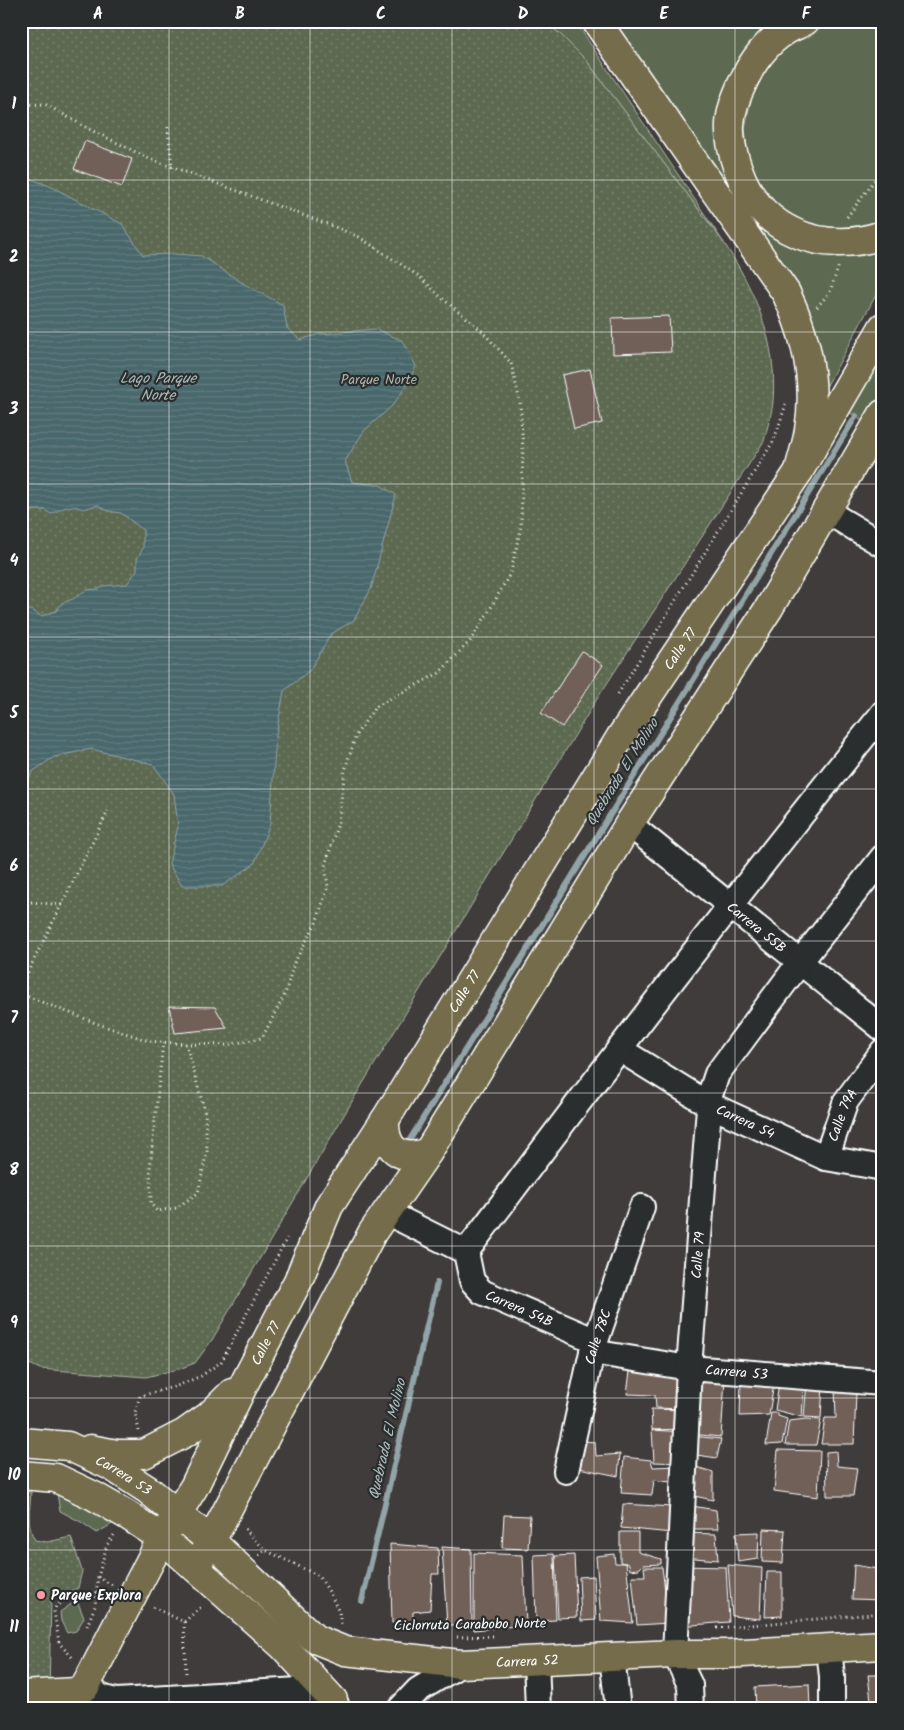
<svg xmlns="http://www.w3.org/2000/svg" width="904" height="1730" viewBox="0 0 904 1730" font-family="Kalam,sans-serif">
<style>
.green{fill:#5d6a51;stroke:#aeb4a8}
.park{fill:url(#park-dots);stroke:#aeb4a8}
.water{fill:url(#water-rules);stroke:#92a4a7}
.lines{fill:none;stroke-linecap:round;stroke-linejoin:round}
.stream{stroke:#92a4a7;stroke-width:6}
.building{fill:#716059;stroke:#fff}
.minor-casing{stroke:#fff;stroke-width:28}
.major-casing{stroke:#fff;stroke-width:31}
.highway-casing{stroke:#fff;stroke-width:31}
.path{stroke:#fff;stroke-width:3;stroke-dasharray:1 4;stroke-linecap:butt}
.minor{stroke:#2a2d2e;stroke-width:24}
.major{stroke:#746c4b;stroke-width:28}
.highway{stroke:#746c4b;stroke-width:28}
.grid{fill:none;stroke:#fff;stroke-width:1;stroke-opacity:0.55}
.poi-dot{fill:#ff9aa2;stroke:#2a2d2e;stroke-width:2}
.labels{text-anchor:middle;stroke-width:4.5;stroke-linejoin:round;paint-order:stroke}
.park-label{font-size:14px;fill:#aeb4a8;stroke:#2a2d2e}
.street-label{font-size:14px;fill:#fff;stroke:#2a2d2e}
.poi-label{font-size:14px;font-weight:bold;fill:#fff;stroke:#2a2d2e;text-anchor:start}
.water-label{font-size:15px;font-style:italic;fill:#adbbbd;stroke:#2a2d2e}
.neatline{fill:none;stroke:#fff;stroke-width:2}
.grid-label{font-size:16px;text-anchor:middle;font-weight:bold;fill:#fff}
</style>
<defs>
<pattern id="park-dots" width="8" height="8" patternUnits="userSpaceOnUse" patternTransform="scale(1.25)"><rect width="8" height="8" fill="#5d6a51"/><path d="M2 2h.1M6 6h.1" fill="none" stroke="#75806b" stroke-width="1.8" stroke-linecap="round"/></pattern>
<pattern id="water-rules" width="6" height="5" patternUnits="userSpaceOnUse" patternTransform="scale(1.25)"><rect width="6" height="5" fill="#49676c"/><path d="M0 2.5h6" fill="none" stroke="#647e82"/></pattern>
</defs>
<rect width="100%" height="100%" fill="#3f3c3b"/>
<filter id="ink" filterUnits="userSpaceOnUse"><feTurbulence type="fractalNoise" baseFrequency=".02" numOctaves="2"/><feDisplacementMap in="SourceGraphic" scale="10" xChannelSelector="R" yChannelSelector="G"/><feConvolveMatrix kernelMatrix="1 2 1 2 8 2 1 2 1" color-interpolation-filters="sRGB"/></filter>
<g filter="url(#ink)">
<path class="green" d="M544,21H575L724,243L586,60L560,34Z
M605,21H780L722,154L821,252C844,256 861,254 883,247V282L824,391L821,351L813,326Z
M837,24H883V223L852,231L823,232L792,221L767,197L749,165L745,129L751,98L764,67L783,47L809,32Z
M883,351V391L865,423L847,411Z
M57,1494L71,1497L112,1524L97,1533L81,1522L60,1511Z
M77,1600L84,1618L76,1631L67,1633L61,1621L60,1612Z"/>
<path class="park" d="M21,21H544L560,34L586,60L724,243C755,290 778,343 773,401C772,414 767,428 764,441L597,699L354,1098L212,1340L195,1363L179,1369L146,1377L40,1369L21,1360Z
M21,1492H31C30,1508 26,1526 35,1540L47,1542L71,1537L82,1571L78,1588L51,1599L49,1694L21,1696Z"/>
<path class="water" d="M21,175L52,187L122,224L143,255L174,254L202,256L244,284L283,305L287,328L300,340L320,334L376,329L403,341L416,366L407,385L392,406L364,431L345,461L352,482L380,485L396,495L371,589L354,620L331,634L310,670L284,691L276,735L270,824L254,864L222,886H182L169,864L178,826L174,794L153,764L91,749L54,757L32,772L21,798V611L31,610L41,616L56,611L62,603L73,599L86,590L99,589L104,586L127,584L137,570V559L143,548V530L121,513L108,511L98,505L83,509C70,503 63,508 51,514L45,510L21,511Z"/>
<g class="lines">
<path class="stream" d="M409,1141L856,416
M362,1601L437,1283"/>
</g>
<path class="building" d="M85,141L132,159L122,187L74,169Z
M669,316L671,352L613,354L612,318Z
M590,369L602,423L574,429L562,375Z
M582,651L603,665L562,727L541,713Z
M169,1006L215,1007L227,1028L175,1033Z
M630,1371L683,1374V1409L656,1408L655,1395L627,1394Z
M691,1375L725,1380L721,1437L690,1434Z
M741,1380L774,1383L769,1415L740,1416Z
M807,1382L823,1385L821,1418L804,1417Z
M779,1383L804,1386L802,1417L775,1410Z
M835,1387L856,1393L854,1444H821L825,1418H836Z
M651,1409L682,1410L683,1429L652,1430Z
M771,1413H777L778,1416L787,1419L782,1444L766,1445Z
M806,1419L821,1420L816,1445H785L789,1421Z
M652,1430L683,1432L680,1463L654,1462Z
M692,1436L721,1439L717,1458L690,1454Z
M575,1440L595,1442L596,1456L620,1454L618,1476L574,1467Z
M778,1450L820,1451L818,1497L774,1491Z
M836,1451L837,1466L857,1468L853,1496H827L826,1452Z
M624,1457L651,1460L653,1467L677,1466L679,1483L654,1480L652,1495L621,1493Z
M689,1465L713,1472V1500L685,1494Z
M623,1504L672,1507V1533L621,1528Z
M686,1505L716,1510L718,1529H685Z
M504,1515L530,1516L528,1549L502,1548Z
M763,1529L785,1530L783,1563L762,1562Z
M620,1532H638V1552L661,1559V1564L643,1565L639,1569L630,1570L629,1564L620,1562Z
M759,1532L758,1559L738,1562L736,1533Z
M684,1533L716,1534L718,1560L683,1557Z
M390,1544L438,1548L439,1574H432L430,1610L413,1612V1627L392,1623Z
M442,1547L471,1549L472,1625H447Z
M474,1553L523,1555L526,1625L474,1630Z
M554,1554L556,1620L536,1621L534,1555Z
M614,1554L615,1563H626L633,1623L601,1621L596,1556Z
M574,1555L577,1617L558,1618L555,1556Z
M728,1565L762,1568L760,1619L732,1616Z
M854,1565L883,1570V1600L852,1599Z
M682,1566L726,1567L729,1622L680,1626Z
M644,1567H662L669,1623L637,1625L632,1576H645Z
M767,1572H782V1616L765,1617Z
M594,1576L596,1620L581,1621L579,1577Z
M868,1675H883V1709H872Z
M809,1684L810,1709H756L755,1687Z
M551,1704H605V1709H551Z
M518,1705L519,1709H466Z"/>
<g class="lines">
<defs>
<g id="minor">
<path d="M826,511L883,545"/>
<path id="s1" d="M629,824L883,1029"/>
<path id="s2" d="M619,1049L708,1104L826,1158L883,1168"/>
<path id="s3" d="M826,1158L846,1101L883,1051"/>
<path d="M386,1212L466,1252"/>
<path d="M466,1252C602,1070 740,890 883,713"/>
<path id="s4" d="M466,1252L472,1281L482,1292L596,1341"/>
<path id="s5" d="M592,1352L689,1368L883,1383"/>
<path id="s6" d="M566,1471L592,1352L642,1207"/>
<path d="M829,1648L832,1677V1709"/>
<path d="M612,1657L618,1709"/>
<path d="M536,1661L538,1709"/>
<path d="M89,1681C94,1696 102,1698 117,1701L299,1690L333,1700L336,1704"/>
<path d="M400,1709L418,1690L461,1664"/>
<path id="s7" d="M691,1709L690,1685L675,1654L689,1368L710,1095L717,1074L800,962L883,857"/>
</g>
<g id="major">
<path d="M385,1120C384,1149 400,1162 428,1152"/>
<path id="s8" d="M21,1442L68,1446L111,1466L148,1490L211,1541L315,1639L345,1651L461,1664L675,1654H725L883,1645"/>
<path d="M90,1449L117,1454H144L185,1433L209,1416L232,1393"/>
<path d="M21,1475L56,1478L94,1496L127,1515L162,1538L283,1646L333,1700"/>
<path d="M195,1567L211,1541L372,1233L428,1152L629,824L769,608L883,414"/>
<path id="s9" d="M21,1695L77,1692L85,1687L162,1538L194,1487L246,1380L298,1281L329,1206L385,1120L620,738L799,471L883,327"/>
</g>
<path id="highway" d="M596,21L786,293C806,335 817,383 809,430C807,444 802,457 799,471
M805,21C798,25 791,27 785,31C767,42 752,62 744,80C737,94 731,109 730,124C729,139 733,155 738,169C760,232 821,255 883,235"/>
</defs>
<use href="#minor" class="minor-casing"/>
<use href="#major" class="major-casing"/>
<use href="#highway" class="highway-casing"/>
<path class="path" d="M21,105L45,104L89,129L148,158L335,227L359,237L420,277L443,299L482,331L511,363L520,402L523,448L521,526L511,572L489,611L470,641L439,673L375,707L356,735L345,770L338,823L325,866L328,887L316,923L294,963L285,994L262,1038L226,1045L186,1044L149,1041L101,1025L21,994
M168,127L172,168
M847,217L883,169
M817,307L830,292L839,265
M618,694L774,440L786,404
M21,901L62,905
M21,986L108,811
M163,1042L150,1168L151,1204L157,1211L176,1208L198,1193L207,1151L205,1112L186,1044
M139,1431L135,1412L140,1396L177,1386L201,1376L221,1362L287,1238
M245,1529L265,1550
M259,1555L265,1550L319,1576L330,1593L339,1612L341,1624
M98,1577L112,1585
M153,1607L184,1622L202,1606
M184,1622L186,1674
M87,1626L95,1606L98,1577L107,1545L114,1535
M717,1628L883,1613
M457,1637L494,1636
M72,1657L59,1643L54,1611L56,1606C69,1597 81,1594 97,1593"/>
<use href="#minor" class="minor"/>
<use href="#major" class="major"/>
<use href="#highway" class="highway"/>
</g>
</g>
<path class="grid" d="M169,21V1709M310,21V1709M452,21V1709M594,21V1709M735,21V1709M21,180H883M21,332H883M21,484H883M21,637H883M21,789H883M21,941H883M21,1093H883M21,1246H883M21,1398H883M21,1550H883"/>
<circle class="poi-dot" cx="41" cy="1595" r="5"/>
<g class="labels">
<g class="park-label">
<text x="379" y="384">Parque Norte</text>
</g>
<g class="street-label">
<text dy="5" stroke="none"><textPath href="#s9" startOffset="1264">Calle 77</textPath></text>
<text dy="5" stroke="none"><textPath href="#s1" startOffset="164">Carrera 55B</textPath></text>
<text dy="5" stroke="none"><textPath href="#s9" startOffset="859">Calle 77</textPath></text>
<text dy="5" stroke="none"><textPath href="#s3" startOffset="46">Calle 79A</textPath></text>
<text dy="5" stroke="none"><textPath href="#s2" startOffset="146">Carrera 54</textPath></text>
<text dy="5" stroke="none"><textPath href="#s7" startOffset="458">Calle 79</textPath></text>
<text dy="5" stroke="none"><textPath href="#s4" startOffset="85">Carrera 54B</textPath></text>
<text dy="5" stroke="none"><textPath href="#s6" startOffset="138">Calle 78C</textPath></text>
<text dy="5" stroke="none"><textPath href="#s9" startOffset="454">Calle 77</textPath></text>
<text dy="5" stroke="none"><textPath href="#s5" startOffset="146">Carrera 53</textPath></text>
<text dy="5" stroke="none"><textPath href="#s8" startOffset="110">Carrera 53</textPath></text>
<text transform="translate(470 1624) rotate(-1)" y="5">Ciclorruta Carabobo Norte</text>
<text dy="5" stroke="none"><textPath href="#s8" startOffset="578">Carrera 52</textPath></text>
</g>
<g class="poi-label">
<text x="51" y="1600">Parque Explora</text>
</g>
<g class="water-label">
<text x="158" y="383">Lago Parque<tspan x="158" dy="17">Norte</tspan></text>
<text transform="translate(622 772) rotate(-58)" y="5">Quebrada El Molino</text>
<text transform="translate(387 1439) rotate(-77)" y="5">Quebrada El Molino</text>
</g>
</g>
<rect width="904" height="1730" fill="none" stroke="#2a2d2e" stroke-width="55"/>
<rect x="28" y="28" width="848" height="1674" class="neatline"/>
<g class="grid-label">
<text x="98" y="19">A</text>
<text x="240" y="19">B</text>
<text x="381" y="19">C</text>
<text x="523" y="19">D</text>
<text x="664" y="19">E</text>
<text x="806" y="19">F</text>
<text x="14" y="109">1</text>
<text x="14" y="262">2</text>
<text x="14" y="414">3</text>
<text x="14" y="566">4</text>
<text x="14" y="718">5</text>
<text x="14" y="871">6</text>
<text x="14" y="1023">7</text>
<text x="14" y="1175">8</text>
<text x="14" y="1328">9</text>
<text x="14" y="1480">10</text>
<text x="14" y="1632">11</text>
</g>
</svg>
